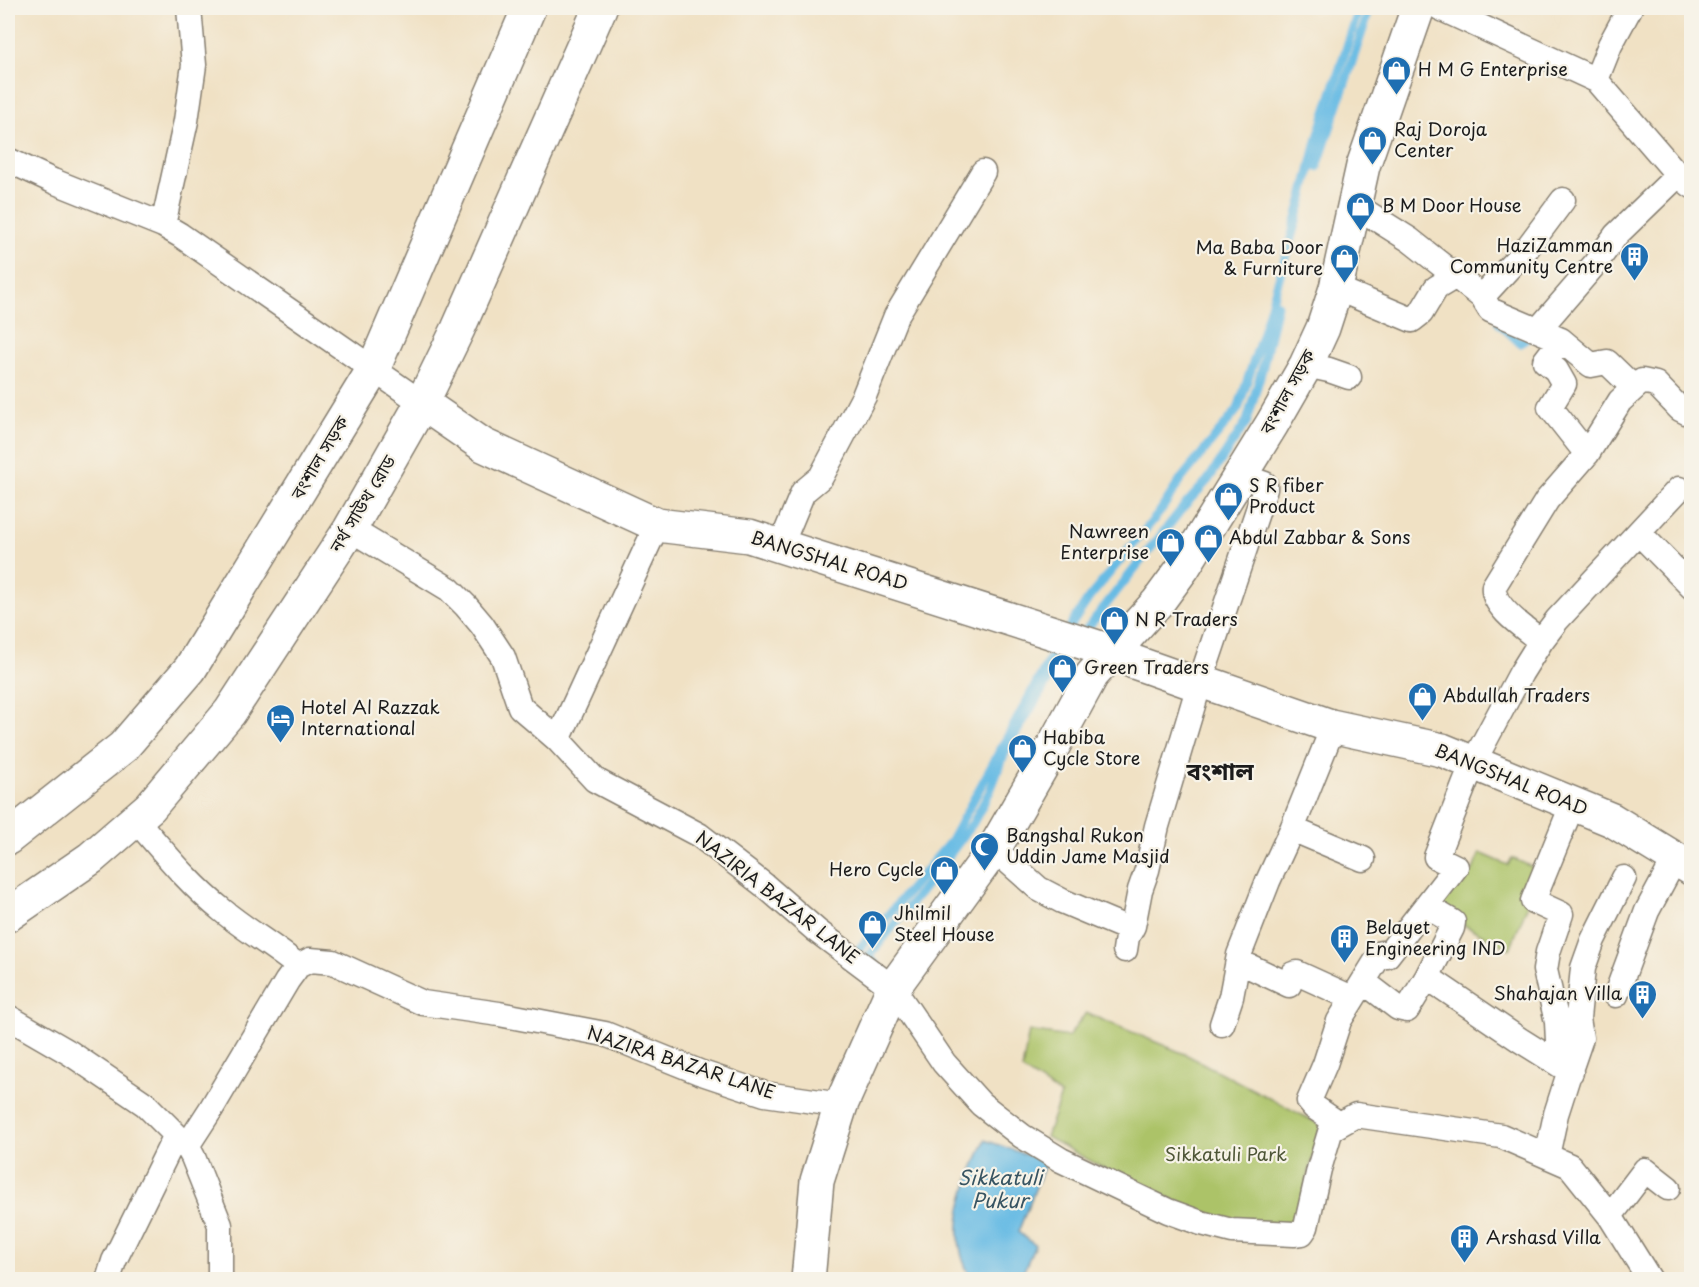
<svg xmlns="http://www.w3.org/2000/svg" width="1699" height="1287" viewBox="0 0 1699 1287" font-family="'Playpen Sans','Noto Sans Bengali',sans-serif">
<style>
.green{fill:#acc368;stroke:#647042;stroke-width:1.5}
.water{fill:#68bbe4;stroke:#426c80;stroke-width:1.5}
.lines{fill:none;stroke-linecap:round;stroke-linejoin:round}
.stream{stroke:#68bbe4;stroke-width:9}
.street-casing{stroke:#867e70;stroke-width:27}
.secondary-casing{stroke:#867e70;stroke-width:36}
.highway-casing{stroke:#867e70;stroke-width:36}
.street{stroke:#fff;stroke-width:24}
.secondary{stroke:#fff;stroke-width:33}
.highway{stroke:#fff;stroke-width:33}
.labels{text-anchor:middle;stroke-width:4.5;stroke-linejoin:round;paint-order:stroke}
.poi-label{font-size:18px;fill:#1c1c1c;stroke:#f7f3e8;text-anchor:start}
.street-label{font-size:18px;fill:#1c1c1c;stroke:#f7f3e8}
.park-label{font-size:18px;fill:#4e5637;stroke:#f7f3e8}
.water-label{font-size:20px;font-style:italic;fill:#375462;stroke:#f7f3e8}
.district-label{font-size:24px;font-weight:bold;fill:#1c1c1c;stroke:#f7f3e8}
</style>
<rect width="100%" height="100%" fill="#f7f3e8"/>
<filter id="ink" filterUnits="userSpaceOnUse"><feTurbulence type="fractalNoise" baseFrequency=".0167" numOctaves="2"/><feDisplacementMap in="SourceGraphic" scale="12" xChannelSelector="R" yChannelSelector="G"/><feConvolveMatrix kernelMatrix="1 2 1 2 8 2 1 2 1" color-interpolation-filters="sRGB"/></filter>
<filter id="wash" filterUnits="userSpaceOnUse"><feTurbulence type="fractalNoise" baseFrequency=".008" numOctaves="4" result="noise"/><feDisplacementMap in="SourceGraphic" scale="24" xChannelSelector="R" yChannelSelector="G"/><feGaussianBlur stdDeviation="1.35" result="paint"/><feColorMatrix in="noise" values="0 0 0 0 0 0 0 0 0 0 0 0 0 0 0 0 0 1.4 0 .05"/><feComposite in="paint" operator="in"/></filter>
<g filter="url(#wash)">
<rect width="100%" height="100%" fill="#f0e1c4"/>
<path class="green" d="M1480,853L1508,865L1512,858L1541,871L1510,949L1458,922L1434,906L1461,868L1472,872Z
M1086,1013L1187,1055L1321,1125L1296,1223L1197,1222L1173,1200L1111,1172L1046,1137L1061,1095L1022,1070L1029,1031L1068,1037Z"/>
<path class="water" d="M985,1140L1046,1162L1018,1232L1035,1245L1022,1275L1006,1279L971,1277C944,1234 967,1182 985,1140Z"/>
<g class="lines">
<path class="stream" d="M1317,167L1370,8
M1499,323L1520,343L1536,331
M1067,631L1089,598L1159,513L1182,478L1238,409L1261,339L1304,194L1318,137L1359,8
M1082,635L1185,505L1208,480L1247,421L1263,366L1277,305
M860,948L951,841L1059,642
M875,964L869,956L935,874L973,823L990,791L1006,750L1048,680L1057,659L1070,645"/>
</g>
</g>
<g filter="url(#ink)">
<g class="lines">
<defs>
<path id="street" d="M1440,8L1596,80L1678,175L1692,186
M1596,80L1610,45L1630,8
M8,160L53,181L163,225L180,235L422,403
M1353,204L1410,240L1482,297L1490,310L1561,340L1591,365L1607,362L1634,388
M163,225L186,121L194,65L189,8
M1336,288L1412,320L1421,313L1436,288L1456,276
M1482,297L1528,247L1563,200
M1538,330L1595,264L1616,235L1678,175
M1561,340L1545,361L1556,370L1564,384L1550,407L1587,454
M1306,365L1329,370L1349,377
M350,529L449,589L466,606L482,625L503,657L520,707L558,740L595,780L699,835L764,885L817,931L893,988L944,1063L981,1104L1022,1136L1061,1160L1168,1211L1201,1223L1232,1231L1294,1234L1302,1233L1306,1227L1319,1169L1331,1129L1356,1115L1501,1136L1570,1166L1610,1216L1650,1280
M1639,533L1692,587
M781,545L803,492L821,477L864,396L896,316L983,172
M1541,641C1526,629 1491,607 1494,586L1547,500L1587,454L1620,401L1642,381L1656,384L1680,409L1692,415
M558,740L657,525
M136,820C163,851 190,885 223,911C247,931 274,946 298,966
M1292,829L1363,859
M994,849L1039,889L1062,901L1131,930
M1426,906L1453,922L1452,928L1427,977L1520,1040L1571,1072
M1125,950L1127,937L1133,926L1140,890L1147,870L1157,826L1199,685L1265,489V484L1239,475
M1238,961L1289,985L1293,974L1297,973L1352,998
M1364,982L1398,1008L1407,1010L1427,977
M1616,995L1647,911L1675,859
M8,1017L70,1053L145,1104L187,1146L193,1157L220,1225V1280
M1222,1024L1231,997L1239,955L1268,881L1292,829L1329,737L1331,726
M1571,1067L1581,1038L1578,1018L1583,968L1593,940L1624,878
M1339,1124L1314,1107L1309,1101L1325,1064L1339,1021L1381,953L1387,956L1456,867L1436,857L1473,763L1521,673L1541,641L1557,620L1679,489
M187,1146L211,1109L287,981L298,966L310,960L333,962L423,1003L499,1014L605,1034L699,1072L765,1094L841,1105
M1547,1156L1556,1114L1571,1067L1558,1041L1557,1022L1545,970L1548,952L1561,914L1533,901L1573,803
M1610,1216L1645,1170L1668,1188
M108,1280L114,1261L176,1135"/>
<path id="secondary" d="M422,403L483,445L657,525L749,536L1113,652L1134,662L1199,685
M1201,681L1331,726L1442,750L1612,820L1692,869
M808,1280L817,1181L841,1105L893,988L994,849L1050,752L1092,675L1158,602L1183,568L1272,424L1306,365L1323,328L1336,288L1363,166L1418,8"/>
<path id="highway" d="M8,838L123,747L190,669L373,370L529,8
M8,915L91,858L150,807L230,712L350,529L422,403L458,329L600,8"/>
</defs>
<use href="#street" class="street-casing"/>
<use href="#secondary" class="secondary-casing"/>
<use href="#highway" class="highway-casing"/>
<use href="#street" class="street"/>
<use href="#secondary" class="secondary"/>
<use href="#highway" class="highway"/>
</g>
</g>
<defs>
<symbol id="shop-pin" viewBox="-11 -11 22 30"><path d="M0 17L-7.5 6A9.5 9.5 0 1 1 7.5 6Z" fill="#1f6fb2" stroke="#f7f3e8"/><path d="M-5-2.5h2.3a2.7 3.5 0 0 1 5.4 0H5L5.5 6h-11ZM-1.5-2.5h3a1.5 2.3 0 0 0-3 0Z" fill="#fff"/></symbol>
<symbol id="building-pin" viewBox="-11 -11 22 30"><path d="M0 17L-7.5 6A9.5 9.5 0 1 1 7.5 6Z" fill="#1f6fb2" stroke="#f7f3e8"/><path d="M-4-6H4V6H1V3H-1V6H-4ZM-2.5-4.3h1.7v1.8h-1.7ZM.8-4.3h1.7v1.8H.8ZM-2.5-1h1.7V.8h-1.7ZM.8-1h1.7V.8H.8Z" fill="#fff"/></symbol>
<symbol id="hotel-pin" viewBox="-11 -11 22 30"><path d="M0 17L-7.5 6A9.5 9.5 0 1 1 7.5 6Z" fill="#1f6fb2" stroke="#f7f3e8"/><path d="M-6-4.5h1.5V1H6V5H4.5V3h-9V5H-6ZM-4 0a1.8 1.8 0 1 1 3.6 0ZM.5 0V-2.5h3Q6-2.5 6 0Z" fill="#fff"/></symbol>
<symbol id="mosque-pin" viewBox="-11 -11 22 30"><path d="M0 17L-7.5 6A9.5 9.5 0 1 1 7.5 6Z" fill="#1f6fb2" stroke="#f7f3e8"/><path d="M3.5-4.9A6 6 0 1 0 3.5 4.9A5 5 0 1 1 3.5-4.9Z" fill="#fff"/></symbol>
</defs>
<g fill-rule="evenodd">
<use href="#shop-pin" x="1380" y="54" width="33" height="45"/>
<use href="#shop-pin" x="1356" y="124" width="33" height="45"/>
<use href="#shop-pin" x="1344" y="190" width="33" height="45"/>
<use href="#building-pin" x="1618" y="240" width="33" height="45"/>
<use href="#shop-pin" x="1328" y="242" width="33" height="45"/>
<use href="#shop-pin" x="1212" y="480" width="33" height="45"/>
<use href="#shop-pin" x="1192" y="522" width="33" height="45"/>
<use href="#shop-pin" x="1154" y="526" width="33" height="45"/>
<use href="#shop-pin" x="1098" y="604" width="33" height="45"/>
<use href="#shop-pin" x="1046" y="652" width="33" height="45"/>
<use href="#shop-pin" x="1406" y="680" width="33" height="45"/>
<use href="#hotel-pin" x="264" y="702" width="33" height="45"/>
<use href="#shop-pin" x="1006" y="732" width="33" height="45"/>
<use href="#mosque-pin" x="968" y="830" width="33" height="45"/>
<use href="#shop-pin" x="928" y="854" width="33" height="45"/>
<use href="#shop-pin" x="856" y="908" width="33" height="45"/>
<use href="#building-pin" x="1328" y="922" width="33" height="45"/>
<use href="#building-pin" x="1626" y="978" width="33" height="45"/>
<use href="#building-pin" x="1448" y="1222" width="33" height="45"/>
</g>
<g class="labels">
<g class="poi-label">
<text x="1418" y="76">H M G Enterprise</text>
<text x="1394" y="136">Raj Doroja<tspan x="1394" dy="21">Center</tspan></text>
<text x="1382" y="212">B M Door House</text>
<text x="1613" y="252" text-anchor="end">HaziZamman<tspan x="1613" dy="21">Community Centre</tspan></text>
<text x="1323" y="254" text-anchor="end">Ma Baba Door<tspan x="1323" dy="21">&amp; Furniture</tspan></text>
<text x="1249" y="492">S R fiber<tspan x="1249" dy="21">Product</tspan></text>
<text x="1149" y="538" text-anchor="end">Nawreen<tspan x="1149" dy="21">Enterprise</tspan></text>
<text x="1229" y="544">Abdul Zabbar &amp; Sons</text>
<text x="1135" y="626">N R Traders</text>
<text x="1084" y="674">Green Traders</text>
<text x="1443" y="702">Abdullah Traders</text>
<text x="301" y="714">Hotel Al Razzak<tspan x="301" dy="21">International</tspan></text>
<text x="1043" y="744">Habiba<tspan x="1043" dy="21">Cycle Store</tspan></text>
<text x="1006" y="842">Bangshal Rukon<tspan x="1006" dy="21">Uddin Jame Masjid</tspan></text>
<text x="924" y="876" text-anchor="end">Hero Cycle</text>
<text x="894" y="920">Jhilmil<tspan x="894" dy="21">Steel House</tspan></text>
<text x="1365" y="934">Belayet<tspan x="1365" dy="21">Engineering IND</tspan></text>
<text x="1622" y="1000" text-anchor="end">Shahajan Villa</text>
<text x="1486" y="1244">Arshasd Villa</text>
</g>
<g class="street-label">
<text transform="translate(1288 392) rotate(-61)" y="6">বংশাল সড়ক</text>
<text transform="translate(320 458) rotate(-59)" y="6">বংশাল সড়ক</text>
<text transform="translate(363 504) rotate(-59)" y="6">নর্থ সাউথ রোড</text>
<text transform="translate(829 561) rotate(17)" y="6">BANGSHAL ROAD</text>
<text transform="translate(1511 780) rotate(22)" y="6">BANGSHAL ROAD</text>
<text transform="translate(777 898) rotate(38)" y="6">NAZIRIA BAZAR LANE</text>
<text transform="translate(681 1063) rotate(18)" y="6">NAZIRA BAZAR LANE</text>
</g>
<g class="park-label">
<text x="1226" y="1161">Sikkatuli Park</text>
</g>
<g class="water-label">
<text x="1000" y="1185">Sikkatuli<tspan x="1000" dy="23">Pukur</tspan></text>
</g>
<g class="district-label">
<text x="1220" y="780">বংশাল</text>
</g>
</g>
<rect width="1699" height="1287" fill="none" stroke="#f7f3e8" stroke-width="30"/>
</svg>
